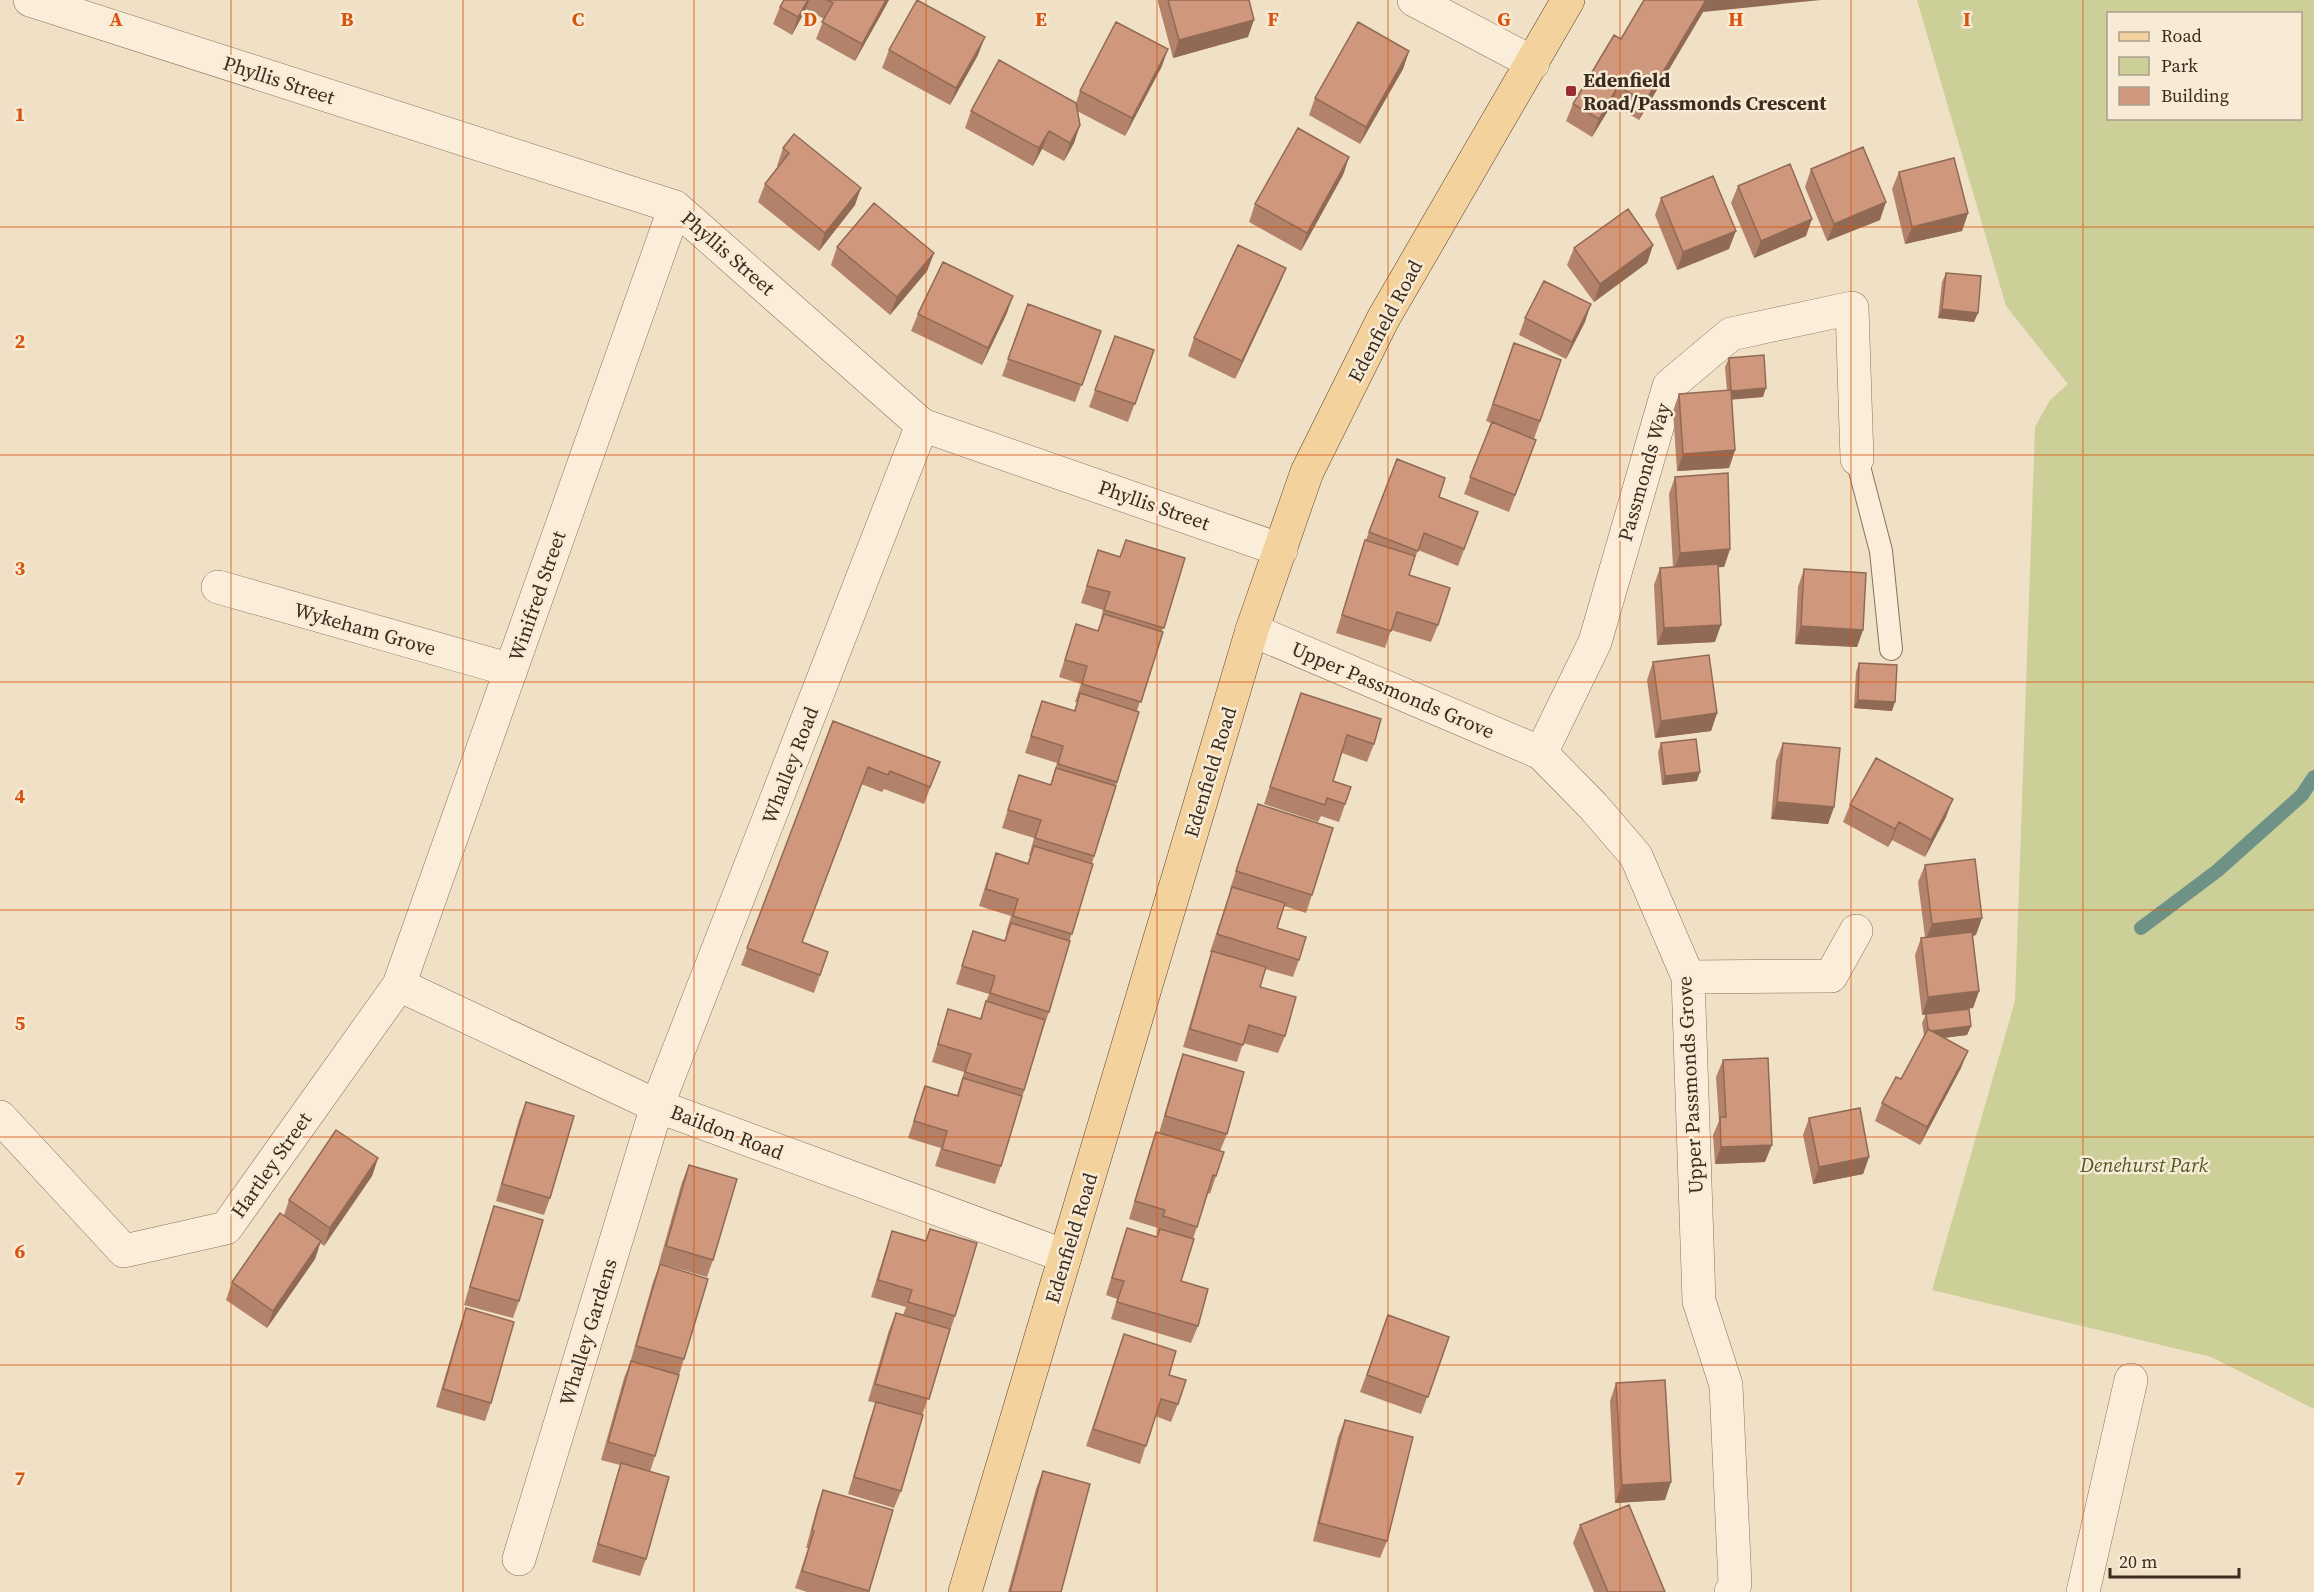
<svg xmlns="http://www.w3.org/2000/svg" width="2314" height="1592" viewBox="0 0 2314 1592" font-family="'Source Serif 4',serif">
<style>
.green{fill:#cdcf99;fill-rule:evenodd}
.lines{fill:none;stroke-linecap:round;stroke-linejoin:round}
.stream{stroke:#6e9286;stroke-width:14}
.service-casing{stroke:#8c715b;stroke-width:24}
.minor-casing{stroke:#8c715b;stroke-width:34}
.primary-casing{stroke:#5a402f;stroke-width:34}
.service{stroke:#faeeda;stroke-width:22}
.minor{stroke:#faeeda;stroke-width:33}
.primary{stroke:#f3d29e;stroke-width:33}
.wall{fill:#b2826a}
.shaded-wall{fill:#916a56}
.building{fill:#cf977b;stroke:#916a56;stroke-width:1.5}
.grid{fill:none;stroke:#d7540e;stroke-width:1.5;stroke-opacity:0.55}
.poi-dot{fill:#9d2933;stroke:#f7ebd6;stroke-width:2}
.labels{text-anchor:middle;stroke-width:5;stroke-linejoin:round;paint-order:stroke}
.street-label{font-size:20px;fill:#3c2b1f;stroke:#f7ebd6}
.poi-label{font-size:20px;font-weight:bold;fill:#3c2b1f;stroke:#f7ebd6;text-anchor:start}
.park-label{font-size:20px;font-style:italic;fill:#505925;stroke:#f7ebd6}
.grid-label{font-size:20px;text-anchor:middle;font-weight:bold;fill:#d7540e;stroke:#f7ebd6;stroke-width:5;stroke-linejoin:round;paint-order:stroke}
</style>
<rect width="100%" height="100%" fill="#f0e0c6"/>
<path class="green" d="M1917,0H2314V1409L2211,1357L1932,1290L2015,1001L2035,427L2050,400L2068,384L2006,306ZM2108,14H2300V118H2108Z"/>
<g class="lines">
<path class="stream" d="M2141,928L2217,871L2302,795L2314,777"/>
<defs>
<path id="service" d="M1857,459L1881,551L1891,649"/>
<path id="minor" d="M30,0L675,207L922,425L1281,550
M1414,0L1533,63
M218,587L511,670
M1252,630L1541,753L1593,806L1636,856L1688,977L1699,1301L1726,1385L1735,1584L1731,1592
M1541,753L1595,642L1669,386L1731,334L1852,308L1857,459
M1688,977L1831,976L1856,931
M399,985L657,1106L1065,1256
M0,1117L124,1251L226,1228L399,985L675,207
M519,1559L657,1106L922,425
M2083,1592L2131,1380"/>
<path id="primary" d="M965,1592L1252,630L1307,472L1383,319L1568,0"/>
</defs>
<use href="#service" class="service-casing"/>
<use href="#minor" class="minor-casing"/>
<use href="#primary" class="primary-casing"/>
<use href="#service" class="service"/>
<use href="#minor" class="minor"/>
<use href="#primary" class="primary"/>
</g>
<path class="wall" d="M784,0H889L855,61L816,39L824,19L806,9L792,35L773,24L780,7Z
M1158,0H1249L1248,37L1173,58L1158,2Z
M1703,12L1639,120L1612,104L1592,137L1566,121L1573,104L1621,39Z
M889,50L978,55L950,105L882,68Z
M1409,51L1403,69L1360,144L1309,115L1315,98Z
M1162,66L1125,136L1077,111L1080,125L1074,143L1064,161L1042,149L1033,166L965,128L971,111L1076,103L1080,91Z
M783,148L855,205L819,251L758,202L765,184L779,167L777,166Z
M1349,157L1343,175L1301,251L1249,222L1255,204Z
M1811,169L1880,220L1827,241L1805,187Z
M1899,172L1968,213L1962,231L1905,244L1892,189Z
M1738,186L1806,236L1754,258L1731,203Z
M1661,198L1729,249L1677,270L1655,215Z
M1653,245L1647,263L1594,302L1567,265L1574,248Z
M837,247L934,253L927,271L890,315L831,265Z
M1286,268L1279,285L1235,379L1188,356L1194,338Z
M1946,273L1974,322L1938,318L1942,282Z
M1028,304L1101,331L1075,402L1002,376Z
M1007,313L982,365L911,331L918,314Z
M1525,318L1585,322L1566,359L1519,335Z
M1115,336L1154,350L1128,422L1089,407Z
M1514,343L1561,360L1534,439L1516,432L1536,440L1509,512L1464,494L1491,423L1486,421Z
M1729,358L1763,397L1732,399L1735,450L1729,468L1677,471L1673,411L1679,394L1727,391L1725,367Z
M1397,459L1439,497L1478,512L1458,566L1418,550L1411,569L1409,575L1438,625L1431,642L1391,630L1385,648L1336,633L1359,558Z
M1675,477L1730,549L1724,567H1718L1715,642L1657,645L1654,585L1660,568L1673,567L1669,494Z
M1098,550L1120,557L1185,558L1137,711L1139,712L1092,863L1049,1012L1044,1026L1001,1166L995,1184L935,1166L941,1148L908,1138L925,1086L957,1095L964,1072L932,1062L948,1009L980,1019L985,1004L989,994L956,984L973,931L1004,941L1007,934L1006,933L1011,916L979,906L990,871L996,853L1028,863L1031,856H1029L1034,838L1002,828L1019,775L1050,785L1052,779L1057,763L1025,753L1042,701L1074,711L1077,702H1075L1081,684L1059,677L1076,624L1097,631L1099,628L1103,610L1081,603Z
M1804,569L1863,630L1857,647L1795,644L1798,587Z
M1653,662L1717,713L1711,731L1655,738L1647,680Z
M1859,663L1892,711L1854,708L1856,672Z
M1301,693L1374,744L1367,762L1342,753L1333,781L1351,787L1339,822L1321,816L1318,822L1264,804Z
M833,721L940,762L924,804L884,789L882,792L861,784L802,942L828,952L814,993L741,965Z
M1661,743L1697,781L1662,785L1658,752Z
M1783,743L1834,807L1828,824L1771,819L1776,761Z
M1258,804L1312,895L1306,913L1284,906L1277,928L1299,960L1293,977L1265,969L1260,987L1285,1036L1278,1053L1243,1043L1237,1062L1183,1047L1206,969L1212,952H1210L1231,889H1230Z
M1850,805L1946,817L1925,857L1892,840L1888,847L1843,822Z
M1925,865L1976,935L1973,936L1979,991L1973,1008L1964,1009L1971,1026L1967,1035L1944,1038L1961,1068L1920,1145L1875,1121L1882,1103L1901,1079L1924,1035L1922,1023L1926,1014L1922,1015L1915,955L1921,938L1925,937L1918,882Z
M1183,1054L1227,1134L1220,1151L1216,1176L1210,1194L1208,1193L1193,1239L1181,1281L1198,1326L1191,1343L1111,1319L1117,1299L1106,1295L1121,1245L1127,1228L1157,1237L1158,1234H1157L1158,1228L1129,1219L1150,1149L1156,1132L1159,1133L1177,1071Z
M1723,1060L1765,1162L1715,1164L1713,1135L1719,1121L1716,1077Z
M526,1102L550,1198L544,1215L496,1201L519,1120Z
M1809,1118L1869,1157L1863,1174L1813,1184L1803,1135Z
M378,1158L372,1176L324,1246L320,1243L315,1259L267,1328L226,1300L232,1282L284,1215L289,1200Z
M689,1165L713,1260L707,1277L659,1263L682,1182Z
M494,1206L519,1301L513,1318L464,1305L488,1223Z
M930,1229L955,1316L922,1416L901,1491L894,1508L848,1494L870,1419L876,1403L868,1401L889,1330L896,1313L903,1315L906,1307L871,1297L886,1249L892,1231L925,1241Z
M660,1264L684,1359L679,1375L655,1456L650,1472L646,1559L640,1576L592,1562L615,1481L620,1465L601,1460L624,1378L630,1363L653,1282Z
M466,1308L491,1403L485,1421L436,1407L460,1326Z
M1388,1315L1449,1337L1421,1414L1360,1392Z
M1124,1334L1169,1375L1178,1404L1171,1422L1155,1416L1140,1464L1086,1446Z
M1616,1383L1665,1500L1615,1503L1610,1401Z
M1345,1420L1387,1541L1380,1558L1313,1541L1338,1437Z
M1043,1471L1061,1592H1008L1036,1489Z
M823,1490L893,1510L869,1592H807L795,1588L808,1548H806L817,1507Z
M1580,1525L1665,1592H1594L1573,1543Z"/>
<path class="shaded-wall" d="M808,0H809L806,9L792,35L798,17Z
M886,0H889L855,61L862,44Z
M1706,0H1821L1703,12L1639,120L1645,102Z
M1254,20L1248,37L1173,58L1179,40Z
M985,37L978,55L950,105L956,88Z
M1168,49L1162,66L1125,136L1132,118Z
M1409,51L1403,69L1360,144L1366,127Z
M1618,86L1612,104L1592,137L1599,119Z
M1080,125L1074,143L1064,161L1070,143Z
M1049,131L1042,149L1033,166L1039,148Z
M1349,157L1343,175L1301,251L1307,233Z
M861,188L855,205L819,251L825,233Z
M1886,202L1880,220L1827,241L1834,224Z
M1968,213L1962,231L1905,244L1912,227Z
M1812,219L1806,236L1754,258L1761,241Z
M1736,231L1729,249L1677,270L1683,252Z
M1653,245L1647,263L1594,302L1600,284Z
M934,253L927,271L890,315L897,297Z
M1286,268L1279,285L1235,379L1242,361Z
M1013,296L1007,313L982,365L988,348Z
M1591,304L1585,322L1566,359L1572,342Z
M1942,309L1978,313L1974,322L1938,318Z
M1766,388L1763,397L1728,400L1731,391Z
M1735,450L1729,468L1677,471L1683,454Z
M1730,549L1724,567L1674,570L1680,553Z
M1721,625L1715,642L1657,645L1664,628Z
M1801,626L1863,630L1857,647L1795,644Z
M1858,700L1895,702L1892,711L1854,708Z
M1717,713L1711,731L1655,738L1661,721Z
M1700,772L1697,781L1662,785L1665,776Z
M1953,799L1946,817L1925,857L1931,840Z
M1777,802L1834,807L1828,824L1771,819Z
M1899,822L1892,840L1888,847L1895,829Z
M1982,918L1976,935L1925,941L1932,924Z
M1979,991L1973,1008L1922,1015L1928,997Z
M1971,1026L1967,1035L1925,1040L1928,1032Z
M1968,1051L1961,1068L1920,1145L1927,1127Z
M1772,1145L1765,1162L1715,1164L1721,1147Z
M1869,1157L1863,1174L1813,1184L1819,1167Z
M378,1158L372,1176L324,1246L330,1228Z
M321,1241L315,1259L267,1328L273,1311Z
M1671,1482L1665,1500L1615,1503L1622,1485Z"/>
<path class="building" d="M784,0H808L798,17L780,7Z
M827,0H886L862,44L822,22L833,3Z
M917,0L985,37L956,88L889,50Z
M1168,0H1249L1254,20L1179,40Z
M1644,0H1706L1645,102L1618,86L1599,119L1573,104L1614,35L1621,39Z
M1116,22L1168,49L1132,118L1080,91Z
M1358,22L1409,51L1366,127L1315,98Z
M999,60L1076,103L1080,125L1070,143L1049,131L1039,148L971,111Z
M1298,128L1349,157L1307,233L1255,204Z
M794,134L861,188L825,233L765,184L789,153L783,148Z
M1863,147L1886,202L1834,224L1811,169Z
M1954,158L1968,213L1912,227L1899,172Z
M1790,164L1812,219L1761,241L1738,186Z
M1713,176L1736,231L1683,252L1661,198Z
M874,203L934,253L897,297L837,247Z
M1628,209L1653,245L1600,284L1574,248Z
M1238,245L1286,268L1242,361L1194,338Z
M943,262L1013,296L988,348L918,314Z
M1946,273L1981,276L1978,313L1942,309Z
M1544,281L1591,304L1572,342L1525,318Z
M1028,304L1101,331L1082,385L1008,359Z
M1115,336L1154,350L1135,404L1095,390Z
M1514,343L1561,360L1540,421L1493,404Z
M1764,355L1766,388L1731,391L1729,358Z
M1731,390L1735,450L1683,454L1679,394Z
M1492,422L1536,440L1515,495L1470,477Z
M1397,459L1445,478L1439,497L1478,512L1464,549L1424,533L1418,551L1369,532Z
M1728,473L1730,549L1680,553L1675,477Z
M1126,540L1185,558L1164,628L1104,610L1110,592L1087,586L1098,550L1120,557Z
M1365,540L1415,556L1409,575L1450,588L1438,625L1397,612L1391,631L1342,615Z
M1718,564L1721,625L1664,628L1660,568Z
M1804,569L1866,573L1863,630L1801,626Z
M1104,614L1163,632L1141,702L1082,684L1087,666L1065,660L1076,624L1098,631Z
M1709,655L1717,713L1661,721L1653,662Z
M1859,663L1897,665L1895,702L1858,700Z
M1080,693L1139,712L1117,782L1058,764L1063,746L1031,736L1042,701L1075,711Z
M1301,693L1381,719L1374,744L1347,735L1333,781L1351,787L1345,804L1327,798L1325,805L1270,787Z
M833,721L940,762L930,787L890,771L888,775L868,767L802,942L828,952L820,975L747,948Z
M1696,739L1700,772L1665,776L1661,743Z
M1783,743L1840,748L1834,807L1777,802Z
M1876,758L1953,799L1931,840L1899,822L1895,829L1850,805Z
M1056,768L1116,786L1094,856L1035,838L1041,820L1008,810L1019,775L1051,785Z
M1258,804L1333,828L1312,895L1236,871Z
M1034,846L1093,864L1072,934L1013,916L1018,899L986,889L996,853L1028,864Z
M1975,859L1982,918L1932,924L1925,865Z
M1232,887L1285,903L1277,928L1306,937L1299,960L1217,934Z
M1011,923L1070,941L1049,1012L990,993L995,976L962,966L973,931L1005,941Z
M1972,932L1979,991L1928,997L1921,938Z
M1212,951L1266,967L1260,987L1296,997L1285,1036L1249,1025L1243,1045L1190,1029Z
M986,1001L1045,1020L1024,1090L965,1072L971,1054L938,1044L948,1009L981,1019Z
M1969,1009L1971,1026L1931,1031L1928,1029L1926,1014Z
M1928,1029L1968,1051L1927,1127L1882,1103L1896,1077L1901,1079Z
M1183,1054L1244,1072L1227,1134L1165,1116Z
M1768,1058L1772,1145L1721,1147L1720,1117H1726L1723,1060Z
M963,1078L1022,1096L1001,1166L942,1149L947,1131L914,1121L925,1086L958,1096Z
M526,1102L574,1116L550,1198L502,1184Z
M1860,1108L1869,1157L1819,1167L1809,1118Z
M336,1130L378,1158L330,1228L289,1200Z
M1156,1132L1224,1152L1216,1176L1213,1175L1197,1227L1163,1216L1165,1210L1135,1201Z
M689,1165L737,1179L713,1260L666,1246Z
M494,1206L543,1220L519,1301L470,1287Z
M280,1213L321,1241L273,1311L232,1282Z
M1127,1228L1157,1237L1160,1229L1194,1239L1181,1281L1208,1289L1198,1326L1117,1302L1124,1281L1112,1278Z
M930,1229L977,1243L955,1316L908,1302L912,1290L878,1280L892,1231L926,1241Z
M660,1264L708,1279L684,1359L636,1346Z
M466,1308L514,1322L491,1403L443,1389Z
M896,1313L950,1329L929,1399L875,1384Z
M1388,1315L1449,1337L1428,1397L1367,1375Z
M1124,1334L1176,1351L1169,1375L1186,1380L1178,1404L1161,1399L1146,1446L1093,1429Z
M631,1361L679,1375L655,1456L608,1442Z
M1665,1380L1671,1482L1622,1485L1616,1383Z
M876,1402L923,1415L901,1491L854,1477Z
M1345,1420L1413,1437L1387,1541L1319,1523Z
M621,1463L669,1477L646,1559L598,1544Z
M1043,1471L1090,1484L1061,1592H1010Z
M823,1490L893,1510L869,1591L802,1571L814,1531L812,1530Z
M1629,1505L1665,1592H1608L1580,1525Z"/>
<path class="grid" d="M231,0V1592M463,0V1592M694,0V1592M926,0V1592M1157,0V1592M1388,0V1592M1620,0V1592M1851,0V1592M2083,0V1592M0,227H2314M0,455H2314M0,682H2314M0,910H2314M0,1137H2314M0,1365H2314"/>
<rect class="poi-dot" x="1565" y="85" width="12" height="12" rx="3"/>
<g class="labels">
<g class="street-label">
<text transform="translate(279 80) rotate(18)" y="7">Phyllis Street</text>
<text transform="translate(728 253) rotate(41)" y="7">Phyllis Street</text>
<text transform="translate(1385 321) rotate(-62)" y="7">Edenfield Road</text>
<text transform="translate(1644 472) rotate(-74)" y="7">Passmonds Way</text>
<text transform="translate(1154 505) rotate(19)" y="7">Phyllis Street</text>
<text transform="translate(537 596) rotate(-71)" y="7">Winifred Street</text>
<text transform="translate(365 629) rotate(16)" y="7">Wykeham Grove</text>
<text transform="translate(1393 690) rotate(23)" y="7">Upper Passmonds Grove</text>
<text transform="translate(790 765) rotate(-69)" y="7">Whalley Road</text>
<text transform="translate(1210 772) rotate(-73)" y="7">Edenfield Road</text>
<text transform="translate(1690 1085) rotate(-93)" y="7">Upper Passmonds Grove</text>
<text transform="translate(727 1132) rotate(21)" y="7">Baildon Road</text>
<text transform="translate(271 1165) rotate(-55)" y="7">Hartley Street</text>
<text transform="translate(1071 1238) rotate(-73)" y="7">Edenfield Road</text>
<text transform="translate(588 1332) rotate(-73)" y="7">Whalley Gardens</text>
</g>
<g class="poi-label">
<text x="1583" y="87">Edenfield<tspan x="1583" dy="23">Road/Passmonds Crescent</tspan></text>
</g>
<g class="park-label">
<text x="2144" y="1172">Denehurst Park</text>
</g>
</g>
<g class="grid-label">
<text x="116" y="26">A</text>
<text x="347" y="26">B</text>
<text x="578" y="26">C</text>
<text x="810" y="26">D</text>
<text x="1041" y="26">E</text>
<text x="1273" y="26">F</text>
<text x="1504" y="26">G</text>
<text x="1736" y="26">H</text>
<text x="1967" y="26">I</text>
<text x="20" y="121">1</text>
<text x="20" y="348">2</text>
<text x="20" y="575">3</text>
<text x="20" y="803">4</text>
<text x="20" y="1030">5</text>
<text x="20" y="1258">6</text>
<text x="20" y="1485">7</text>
</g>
<rect x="2107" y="12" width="195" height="108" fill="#f7ebd6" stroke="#ac9e8d" stroke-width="1.5"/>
<rect x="2119" y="32" width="30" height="9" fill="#f3d29e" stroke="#ac9e8d" stroke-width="1.5"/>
<text x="2161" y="42" font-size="18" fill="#3c2b1f">Road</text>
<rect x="2119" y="57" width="30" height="18" fill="#cdcf99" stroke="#ac9e8d" stroke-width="1.5"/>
<text x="2161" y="72" font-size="18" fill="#3c2b1f">Park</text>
<rect x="2119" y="87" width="30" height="18" fill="#cf977b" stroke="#ac9e8d" stroke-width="1.5"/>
<text x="2161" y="102" font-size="18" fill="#3c2b1f">Building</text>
<path d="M2110 1568v9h129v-9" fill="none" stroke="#3c2b1f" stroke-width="3"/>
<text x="2119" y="1568" font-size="18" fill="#3c2b1f" stroke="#f7ebd6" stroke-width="4.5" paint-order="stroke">20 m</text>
</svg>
